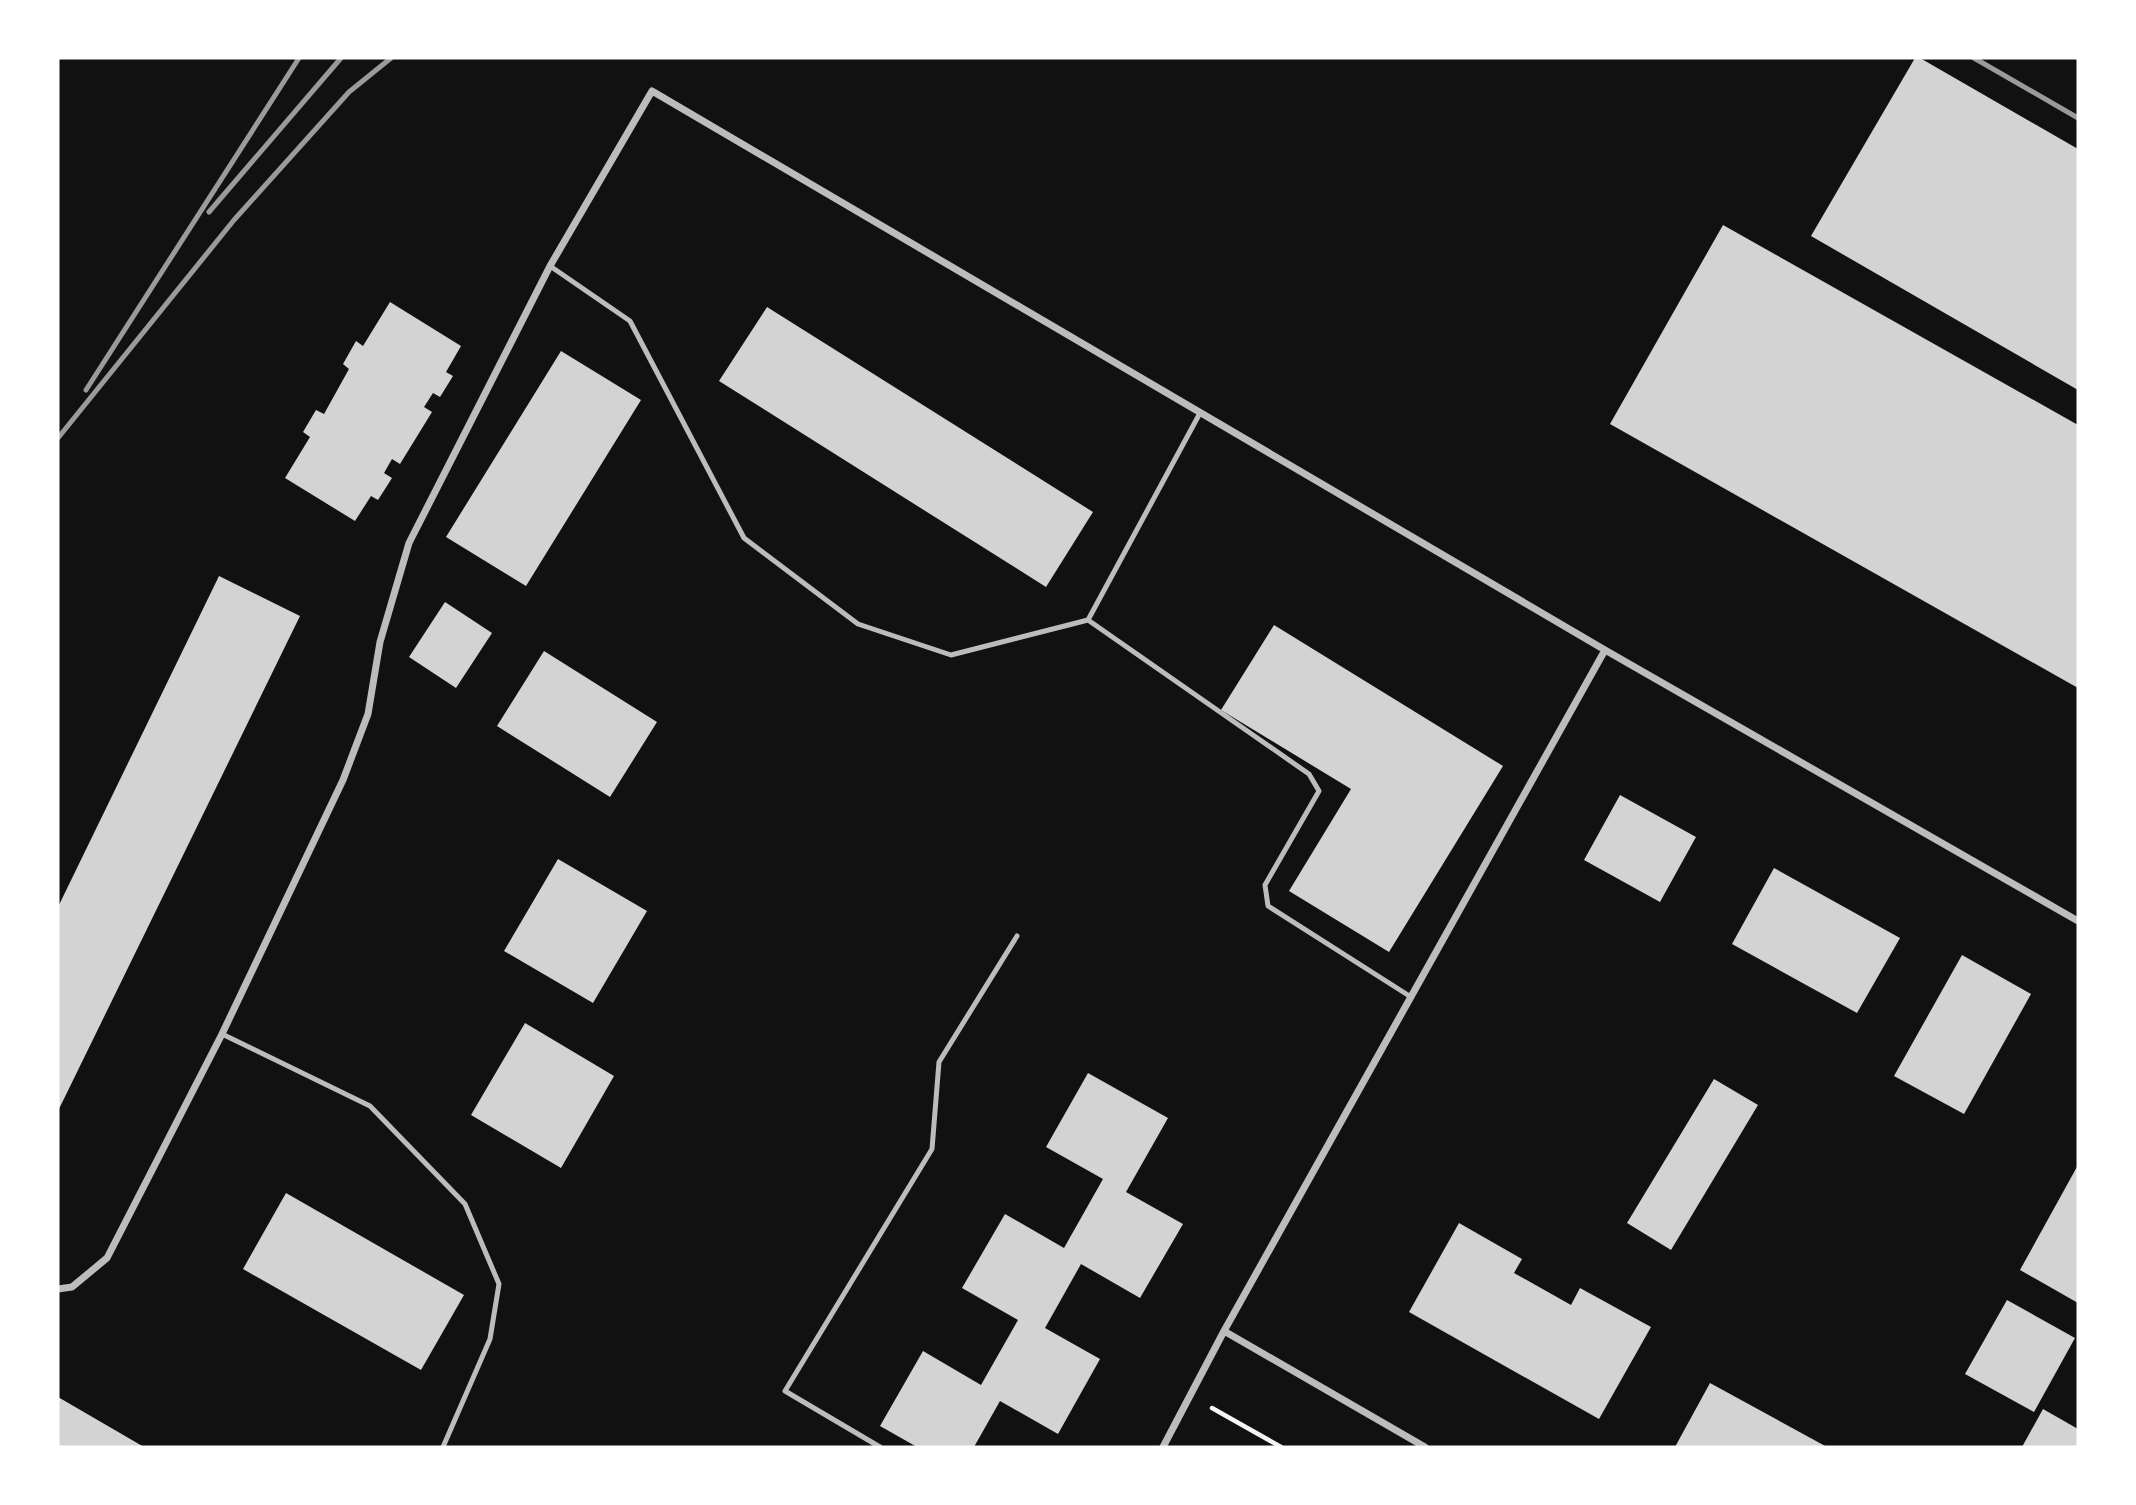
<svg xmlns="http://www.w3.org/2000/svg" width="2136" height="1505" viewBox="0 0 2136 1505" font-family="Bitter,serif">
<style>
.building{fill:#d3d3d3}
.lines{fill:none;stroke-linecap:round;stroke-linejoin:round}
.path{stroke:#f5f5f5;stroke-width:4.5}
.service{stroke:#bcbcbc;stroke-width:5}
.minor{stroke:#bcbcbc;stroke-width:7}
.rail{stroke:#9a9a9a;stroke-width:5}
</style>
<rect width="100%" height="100%" fill="#111"/>
<path class="building" d="M1915,58H1920L2078,149V390L1811,236Z
M1723,225L2078,425V688L1610,424Z
M390,302L461,346L446,372L453,376L440,397L433,393L424,407L432,412L400,464L392,459L384,473L392,478L378,500L371,496L355,521L285,478L310,437L303,432L316,410L324,414L349,369L343,364L356,341L363,346Z
M767,307L1093,512L1046,587L719,381Z
M561,351L641,400L526,586L446,537Z
M219,576L300,616L58,1111V907Z
M445,602L492,633L456,688L409,657Z
M1274,625L1503,766L1389,952L1289,891L1351,789L1221,710Z
M544,651L657,722L610,797L497,726Z
M1620,795L1696,837L1660,902L1584,860Z
M558,859L647,911L593,1003L504,951Z
M1774,868L1900,938L1857,1013L1732,944Z
M1962,955L2031,994L1964,1114L1894,1076Z
M525,1023L614,1076L561,1168L471,1115Z
M1088,1073L1168,1118L1126,1192L1183,1224L1140,1298L1081,1264L1045,1328L1100,1359L1058,1434L1000,1401L974,1447H917L880,1426L923,1351L981,1385L1018,1320L962,1288L1005,1214L1064,1248L1103,1179L1046,1147Z
M1714,1079L1758,1105L1671,1250L1627,1223Z
M2078,1165V1303L2020,1270Z
M286,1193L464,1295L421,1370L243,1269Z
M1459,1223L1522,1259L1514,1273L1571,1305L1580,1288L1651,1327L1599,1419L1409,1312Z
M2007,1300L2075,1338L2034,1412L1965,1374Z
M1710,1383L1827,1447H1675Z
M58,1397L144,1447H58Z
M2043,1409L2078,1429V1447H2022Z"/>
<g class="lines">
<path class="path" d="M1212,1408L1281,1447"/>
<path class="service" d="M550,266L630,321L744,538L858,624L951,655L1088,620L1200,413
M1088,620L1309,774L1319,791L1265,885L1268,906L1411,997
M222,1034L370,1106L465,1204L499,1284L490,1339L443,1447
M880,1447L785,1391L932,1149L939,1062L1017,936"/>
<path class="minor" d="M58,1289L72,1287L107,1258L222,1034L343,780L368,714L380,642L409,543L550,266L652,91L1605,650L2078,921
M1224,1331L1425,1447
M1163,1447L1224,1331L1605,650"/>
<path class="rail" d="M1974,58L2078,118
M209,212L341,58
M86,390L299,58
M58,438L234,220L349,92L391,58"/>
</g>
<rect width="2136" height="1505" fill="none" stroke="#ffffff" stroke-width="119"/>
</svg>
